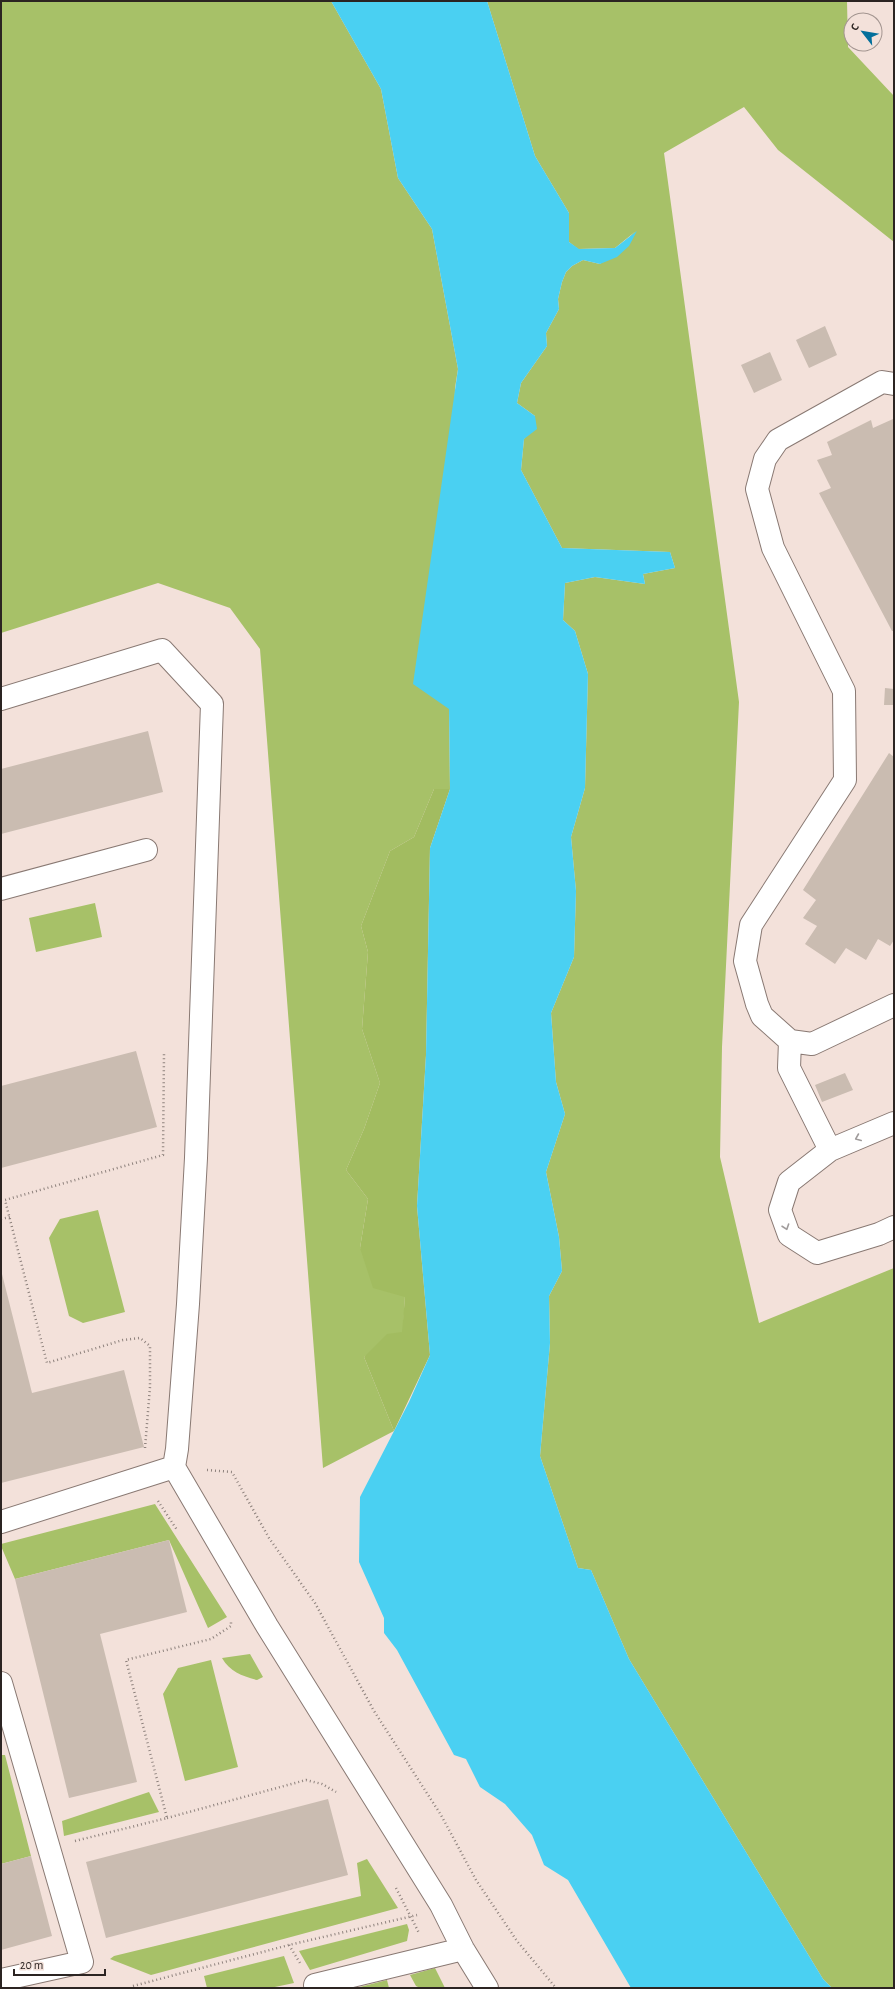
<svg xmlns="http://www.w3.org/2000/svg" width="895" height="1989" viewBox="0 0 895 1989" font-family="'Alegreya Sans',sans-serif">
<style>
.green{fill:#a7c168}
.forest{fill:#a2bc60}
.water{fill:#4ad0f2}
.building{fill:#cabcb1}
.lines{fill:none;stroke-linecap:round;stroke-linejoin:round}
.minor-casing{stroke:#897973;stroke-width:24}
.path{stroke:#8e827d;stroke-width:2.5;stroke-dasharray:1 3;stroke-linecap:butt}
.minor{stroke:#fff;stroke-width:22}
.oneway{stroke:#a09c9c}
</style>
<rect width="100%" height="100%" fill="#f3e1da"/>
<path class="green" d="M1,1H331L381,89L398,178L432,229L458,369L455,388L449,709L450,789H434L414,837L390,851L361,926L368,952L362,1029L380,1083L364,1129L346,1170L368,1199L360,1248L405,1296L403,1332L364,1357L394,1431L323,1468L260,649L230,608L158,583L1,633Z
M487,1H847L848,47L894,96V242L778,150L744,107L664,153L739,702L722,1047L720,1157L759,1323L894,1268V1988H832L823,1979L629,1659L591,1570L578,1568L540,1456L550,1343L549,1296L562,1271L559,1237L546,1172L565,1114L556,1082L551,1013L574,957L576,891L571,837L585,788L588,674L575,631L563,620L565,583L595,577L645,584L643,574L675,568L670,552L562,548L521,470L524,439L535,416L517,403L521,383L547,346L546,333L559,309L558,299L562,282L566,272L572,266L583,260L600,264L636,231L615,248L578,249L569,242V213L535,156Z
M95,903L102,937L36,952L29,918Z
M98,1210L125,1312L83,1323L69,1316L49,1238L60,1219Z
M155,1504L227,1617L208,1628L169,1540L15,1579L1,1546V1544Z
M250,1654L263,1677L257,1680C242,1676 230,1672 222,1658Z
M211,1660C220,1696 229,1731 238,1767L185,1781L163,1694L178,1668Z
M1,1755H5L31,1856L1,1864Z
M149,1792L159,1812L64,1836L62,1821Z
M367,1859L398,1908L151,1975L110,1959L114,1956L361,1896L357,1863Z
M407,1924L409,1930L407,1941L310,1970L299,1951Z
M284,1956L294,1983L270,1988H207L204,1976Z
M435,1968L445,1988H420L416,1986L410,1975Z
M387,1980L389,1988H356Z"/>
<path class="forest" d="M434,789H450L430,848L426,1055L417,1206L430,1355L394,1431L364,1357L387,1334L402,1332L405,1297L373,1288L360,1248L368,1199L346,1170L364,1129L380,1083L362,1029L368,952L361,926L390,851L414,837Z"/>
<path class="water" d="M331,1H487L535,156L569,213V242L579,249L615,248L637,231L629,246L617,257L600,264L583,260L572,266L566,272L562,282L558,299L559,309L546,333L547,346L521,383L517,403L535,416L537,429L524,439L521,470L562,548L670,552L675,568L643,574L645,584L595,577L565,583L563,620L575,631L588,674L585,788L571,837L576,891L574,957L551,1013L556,1082L565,1114L546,1172L559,1237L562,1271L549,1296L550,1343L540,1456L578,1568L591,1570L629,1659L823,1979L832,1988H631L568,1880L544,1865L532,1835L505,1804L480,1787L466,1759L454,1755L397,1650L384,1633V1618L359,1562L360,1497L409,1402L430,1355L417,1206L426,1055L430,848L450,789L449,709L413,684L458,369L432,229L398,178L381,89Z"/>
<path class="building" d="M825,326L837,355L809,368L796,340Z
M770,352L782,380L754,393L741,365Z
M893,419L894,631H892L819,493L831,488L817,460L832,455L827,442L871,420L873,428Z
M885,688L894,689V705H884Z
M148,731L163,792L1,834V769Z
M889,753L894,757V940L890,946L878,939L866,960L846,948L835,964L805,944L817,926L803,918L816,900L803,890Z
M136,1051L157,1127L1,1168V1086Z
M845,1073L853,1090L822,1102L815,1085Z
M1,1270L32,1393L124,1370L144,1447L1,1483Z
M169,1540L187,1612L100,1634L137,1782L69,1798L15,1579Z
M328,1799L348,1875L106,1938L86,1862Z
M31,1856L52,1936L1,1950V1864Z"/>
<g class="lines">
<defs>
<path id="minor" d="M894,384L882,382L778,440L765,459L757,489L773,548L844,691L845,780L751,925L745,961L757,1004L762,1016L790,1041L812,1044L894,1005
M1,699L162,650L212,704L196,1158L188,1304L177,1449L174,1467L267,1626L441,1905L463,1949L487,1988
M1,889L146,850
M790,1041L789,1068L830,1150
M894,1123L830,1150L789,1182L780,1210L789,1235L817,1253L879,1234L894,1227
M1,1522L174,1467
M1,1683L82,1962L1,1980
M316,1988L315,1985L463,1949"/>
</defs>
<use href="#minor" class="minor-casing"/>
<path class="path" d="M1,1219L10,1217
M145,1448L150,1387V1346L140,1338L123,1340L47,1363L5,1200L163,1155L164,1053
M207,1470L232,1472L269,1538L315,1603L374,1711L441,1815L476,1880L517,1941L556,1988
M158,1501L177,1530
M167,1818L306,1780L322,1784L336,1792
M75,1841L167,1818L126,1660L211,1639L231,1626V1621
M396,1888L419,1933
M289,1945L300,1963
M133,1986L289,1945L417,1915"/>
<use href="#minor" class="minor"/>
</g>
<defs><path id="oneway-chevron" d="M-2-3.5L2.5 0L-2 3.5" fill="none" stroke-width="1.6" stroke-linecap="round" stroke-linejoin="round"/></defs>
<g class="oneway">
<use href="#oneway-chevron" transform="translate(858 1138) rotate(157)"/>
<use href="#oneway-chevron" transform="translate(786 1227) rotate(71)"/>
</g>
<rect width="895" height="1989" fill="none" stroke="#2b2422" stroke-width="4"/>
<g transform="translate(863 32) rotate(301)"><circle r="19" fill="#f3e1da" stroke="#a39590"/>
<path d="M0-3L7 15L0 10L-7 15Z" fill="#036f9b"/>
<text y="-6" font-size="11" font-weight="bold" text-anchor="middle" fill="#2b2422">С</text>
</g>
<path d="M14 1969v6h91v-6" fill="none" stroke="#2b2422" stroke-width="2"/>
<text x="20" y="1969" font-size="12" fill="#2b2422" stroke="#f3e1da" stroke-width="3" paint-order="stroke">20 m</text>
</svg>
